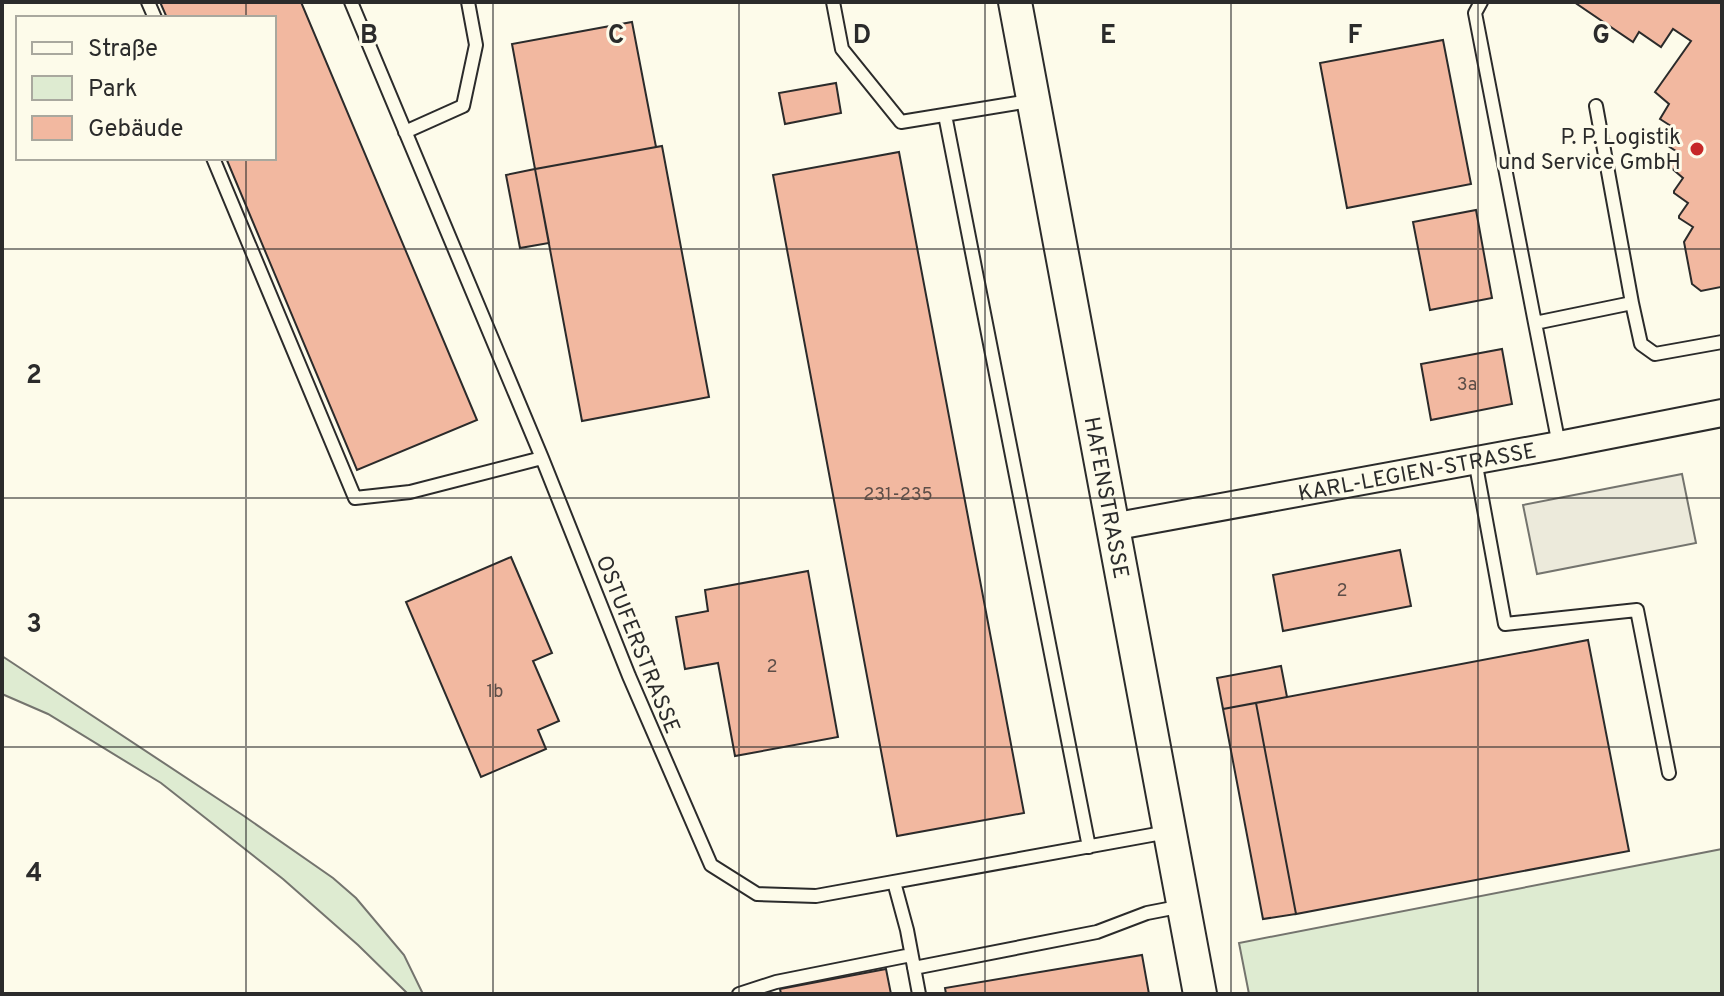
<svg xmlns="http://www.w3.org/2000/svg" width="1724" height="996" viewBox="0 0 1724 996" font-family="Overpass,sans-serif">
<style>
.green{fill:#deebd1;stroke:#74746e;stroke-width:2}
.parking{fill:#eceadb;stroke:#74746e;stroke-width:2}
.building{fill:#f2b8a0;stroke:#2b2b2b;stroke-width:2}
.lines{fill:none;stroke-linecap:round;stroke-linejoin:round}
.service-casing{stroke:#2b2b2b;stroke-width:16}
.minor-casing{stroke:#2b2b2b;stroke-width:30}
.tertiary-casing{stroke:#2b2b2b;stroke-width:36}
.service{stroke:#fdfbea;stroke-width:12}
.minor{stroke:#fdfbea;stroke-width:26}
.tertiary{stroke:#fdfbea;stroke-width:32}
.grid{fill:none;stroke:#2b2b2b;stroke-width:2;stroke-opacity:0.55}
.poi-dot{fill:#c62828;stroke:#fdfbea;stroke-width:3}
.labels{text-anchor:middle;stroke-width:6;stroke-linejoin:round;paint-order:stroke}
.number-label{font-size:18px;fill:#5d4e48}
.poi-label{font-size:22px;fill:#2b2b2b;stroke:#fdfbea;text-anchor:end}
.street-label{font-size:22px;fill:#2b2b2b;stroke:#fdfbea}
.grid-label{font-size:26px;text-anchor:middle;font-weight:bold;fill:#2b2b2b;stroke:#fdfbea;stroke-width:6;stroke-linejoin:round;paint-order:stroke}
</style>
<rect width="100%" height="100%" fill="#fdfbea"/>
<path class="green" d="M2,656L244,816L333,878L356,898L404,955L423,994H408L358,945L283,879L161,783L48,714L2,694Z
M1722,849V994H1249L1239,943Z"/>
<path class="parking" d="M1682,474L1696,543L1537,574L1523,505Z"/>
<path class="building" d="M160,2H301L477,420L357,470L226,158H274V18H167Z
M1574,2H1722L1721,287L1701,291L1692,284L1684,242L1693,227L1679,218V216L1688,203L1674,193V191L1683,178L1669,166L1679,153L1665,144V142L1674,128L1660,119L1669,104L1655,92L1691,41L1673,29L1661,47L1639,32L1633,42Z
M632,22L656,147L535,169L512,44Z
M1443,40L1471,184L1347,208L1320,63Z
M836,83L841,113L785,124L779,93Z
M662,146L709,397L582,421L535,169Z
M899,152L1024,813L897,836L773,175Z
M535,169L549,243L520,248L506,175Z
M1476,210L1492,298L1430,310L1413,222Z
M1502,349L1512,404L1431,420L1421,364Z
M1400,550L1411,606L1283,631L1273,575Z
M511,557L552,653L533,661L559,721L538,730L546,749L481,777L406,602Z
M808,571L838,737L735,756L718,663L685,669L676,617L708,611L705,590Z
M1588,640L1629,851L1296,914L1256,703Z
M1281,666L1287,697L1223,709L1217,678Z
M1256,703L1296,914L1263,919L1223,709Z
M1142,955L1149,994H946L945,988Z
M886,969L891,994H781L780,989Z"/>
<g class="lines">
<defs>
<path id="service" d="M148,2L155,18
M351,2L542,458L629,676L711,865L757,894L816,896L1168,832
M833,2L842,49L901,122L1030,101
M1481,2L1475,13L1535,323
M1596,106L1632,303
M945,115L1089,847
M405,132L463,106L476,45L468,2
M213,158L355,498L410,492L542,458
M1559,445L1535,323L1632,303L1641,344L1655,354L1722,342
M1475,460L1505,624L1637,610L1669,773
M894,882L907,930L919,994
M914,968L1097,932L1147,913L1183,906
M739,994L776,982L911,955"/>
<g id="minor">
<path id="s1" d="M1112,527L1559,445L1722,413"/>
</g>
<g id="tertiary">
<path id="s2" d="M1015,2L1200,994"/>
</g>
</defs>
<use href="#service" class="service-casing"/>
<use href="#minor" class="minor-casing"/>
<use href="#tertiary" class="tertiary-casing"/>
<use href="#service" class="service"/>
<use href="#minor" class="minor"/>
<use href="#tertiary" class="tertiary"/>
</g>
<path class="grid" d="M246,2V18M493,2V994M739,2V994M985,2V994M1231,2V994M1478,2V994M246,158V994M2,249H1722M2,498H1722M2,747H1722"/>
<circle class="poi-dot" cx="1697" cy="149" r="8"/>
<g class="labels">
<g class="number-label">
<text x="1467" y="390">3a</text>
<text x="898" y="500">231-235</text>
<text x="1342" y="596">2</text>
<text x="772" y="672">2</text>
<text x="495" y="697">1b</text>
</g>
<g class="poi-label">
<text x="1681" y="144">P. P. Logistik<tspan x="1681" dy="25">und Service GmbH</tspan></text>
</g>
<g class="street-label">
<text dy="8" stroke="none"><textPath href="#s1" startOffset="310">KARL-LEGIEN-STRASSE</textPath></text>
<text dy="8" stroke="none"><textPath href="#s2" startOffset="504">HAFENSTRASSE</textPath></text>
<text transform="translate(639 644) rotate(68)" y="8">OSTUFERSTRASSE</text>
</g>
</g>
<g class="grid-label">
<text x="369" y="43">B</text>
<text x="616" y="43">C</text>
<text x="862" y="43">D</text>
<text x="1108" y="43">E</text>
<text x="1355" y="43">F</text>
<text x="1601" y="43">G</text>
<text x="34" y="383">2</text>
<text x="34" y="632">3</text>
<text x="34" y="881">4</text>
</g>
<rect width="1724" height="996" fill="none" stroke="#2b2b2b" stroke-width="8"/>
<rect x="16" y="16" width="260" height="144" fill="#fdfbea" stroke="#a9a89e" stroke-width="2"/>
<rect x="32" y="42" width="40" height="12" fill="#fdfbea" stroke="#a9a89e" stroke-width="2"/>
<text x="88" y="56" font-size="24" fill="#2b2b2b">Straße</text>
<rect x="32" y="76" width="40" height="24" fill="#deebd1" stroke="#a9a89e" stroke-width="2"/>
<text x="88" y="96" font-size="24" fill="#2b2b2b">Park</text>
<rect x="32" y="116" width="40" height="24" fill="#f2b8a0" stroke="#a9a89e" stroke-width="2"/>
<text x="88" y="136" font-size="24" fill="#2b2b2b">Gebäude</text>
</svg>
